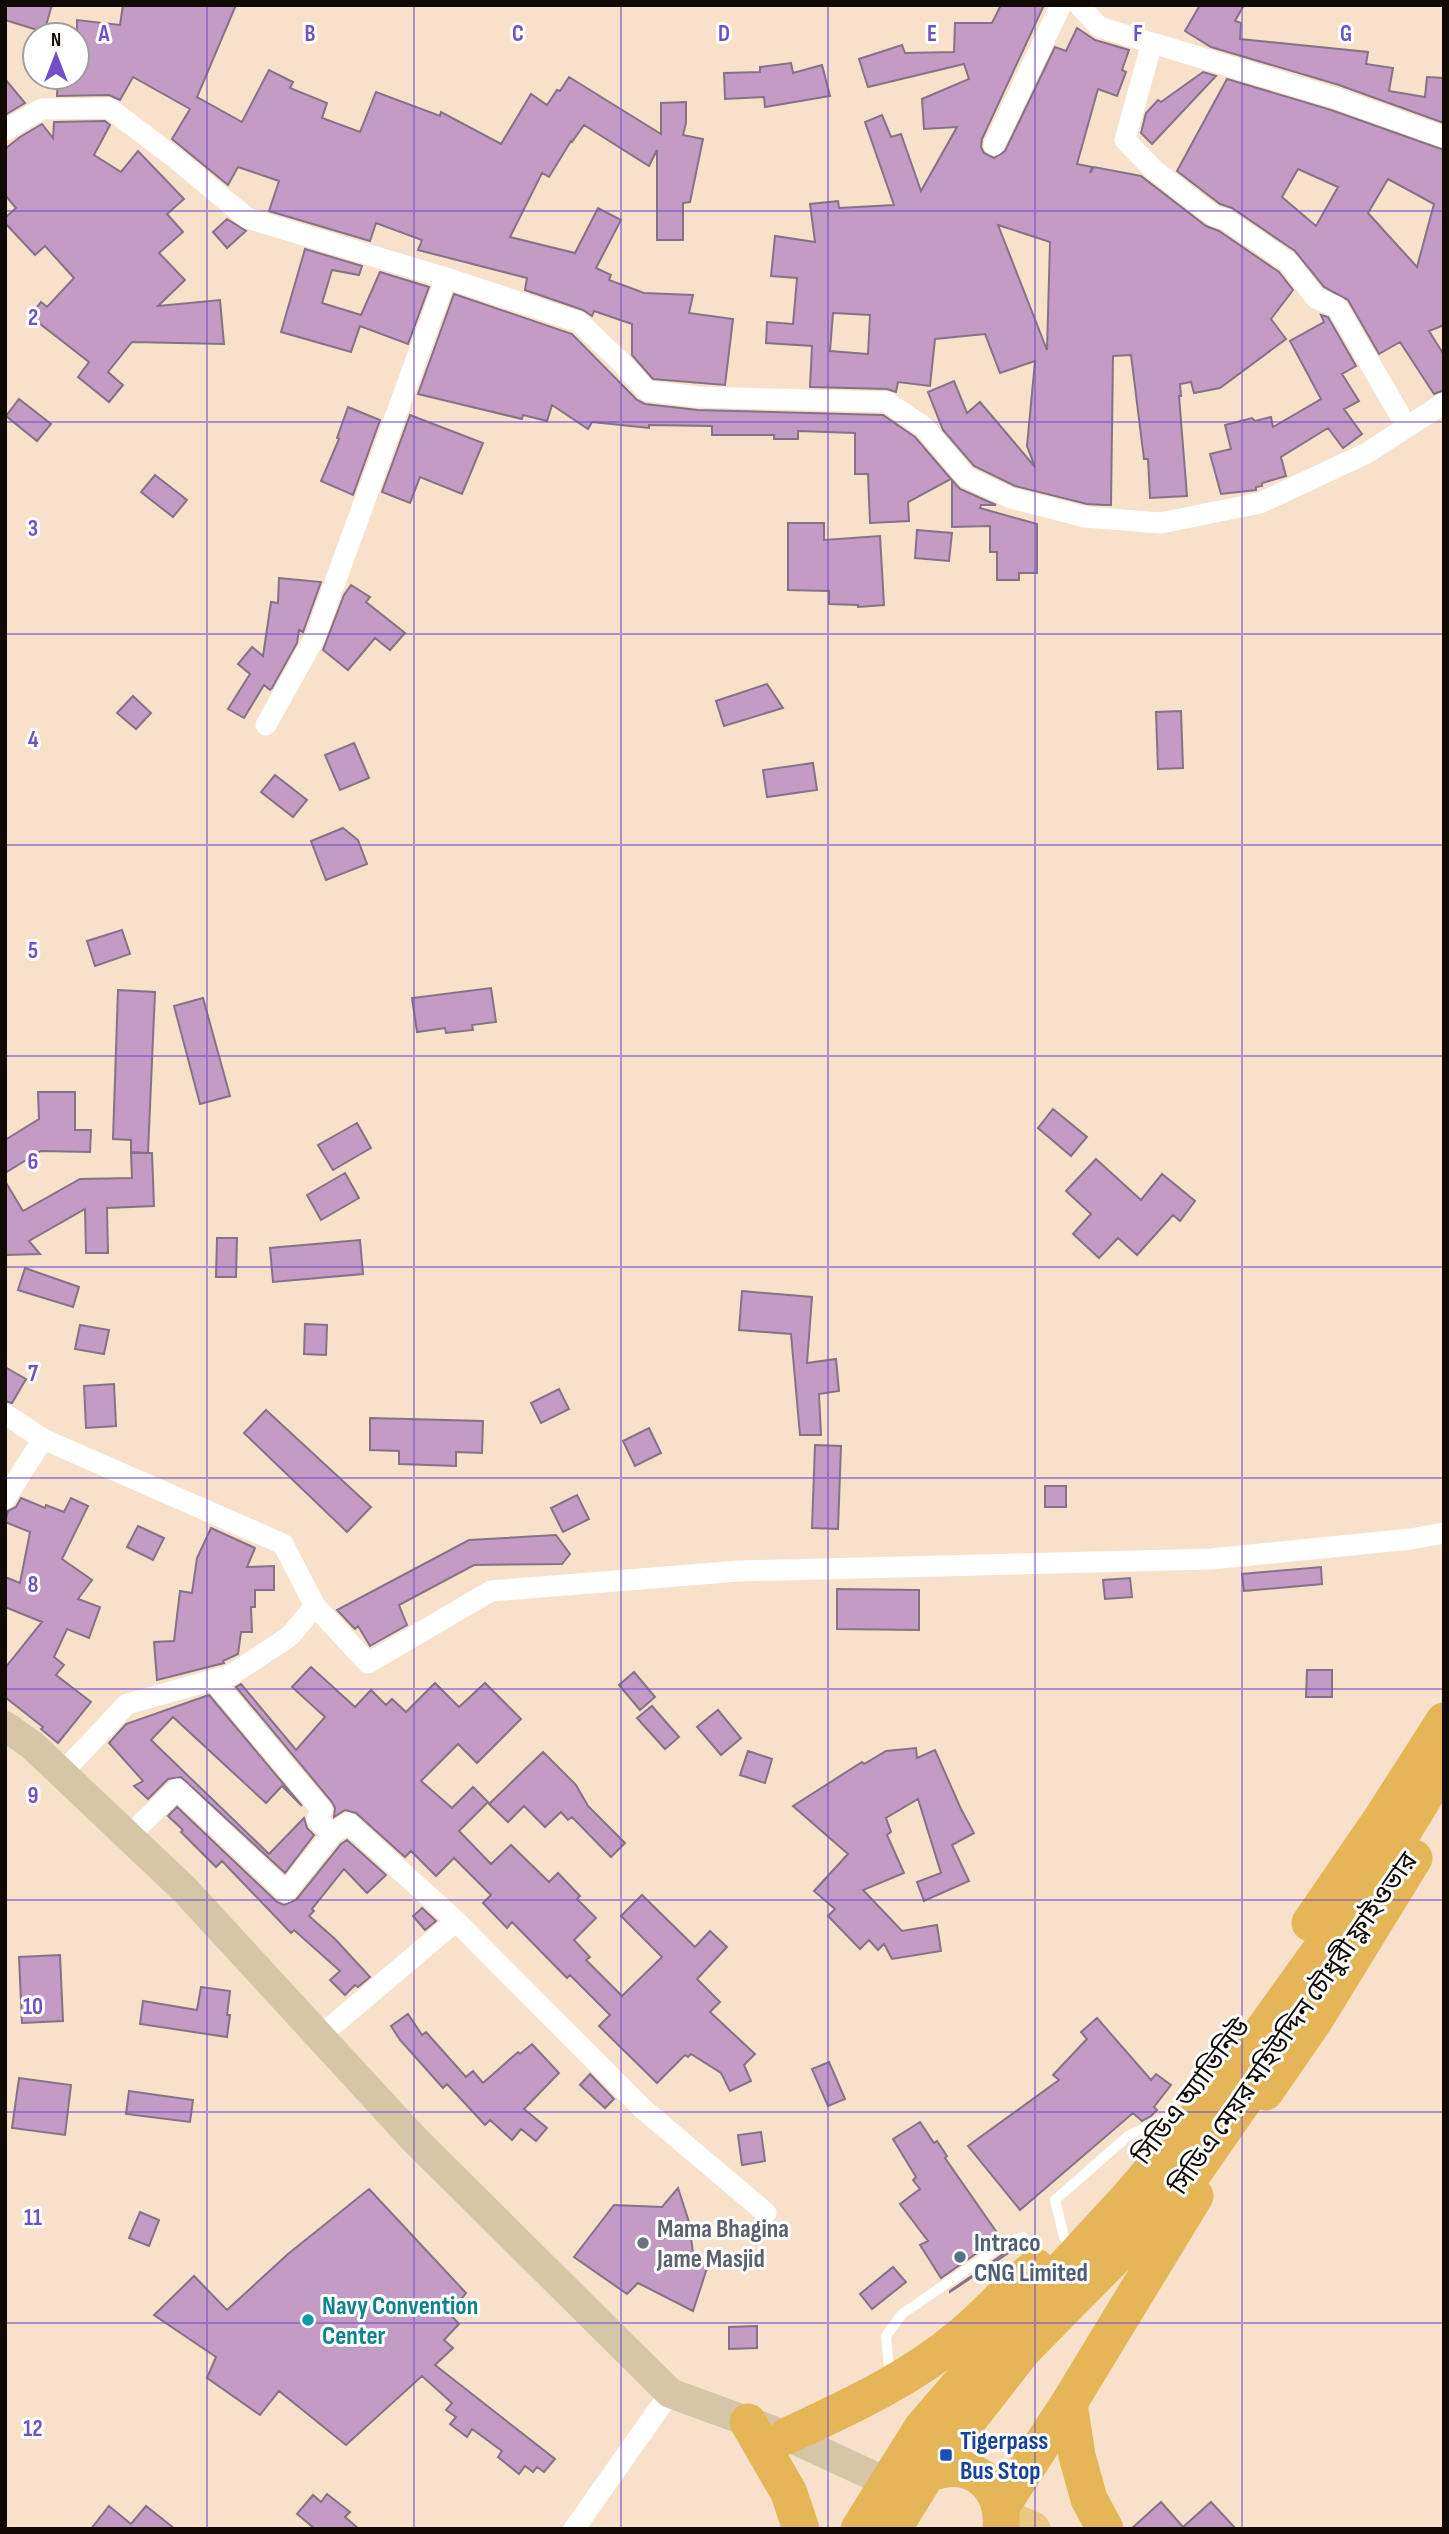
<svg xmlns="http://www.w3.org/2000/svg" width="1449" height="2534" viewBox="0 0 1449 2534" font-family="'Sofia Sans Condensed','Noto Sans Bengali',sans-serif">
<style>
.building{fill:#c39bc4;stroke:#867287;stroke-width:2;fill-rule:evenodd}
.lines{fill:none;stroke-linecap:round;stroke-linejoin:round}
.service{stroke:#fff;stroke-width:10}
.minor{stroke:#fff;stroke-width:21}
.secondary{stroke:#d6c6a7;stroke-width:30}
.primary{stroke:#ebc882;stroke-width:35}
.trunk{stroke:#e4b658;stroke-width:37}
.grid{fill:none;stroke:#714fc8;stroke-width:2;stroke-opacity:0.55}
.worship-dot{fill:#6b7280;stroke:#fff;stroke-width:2.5}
.service-dot{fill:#5c6f8a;stroke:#fff;stroke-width:2.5}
.culture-dot{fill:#0f9aa8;stroke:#fff;stroke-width:2.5}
.transit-dot{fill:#1a4fb4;stroke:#fff;stroke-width:2.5}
.labels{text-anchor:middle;stroke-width:6;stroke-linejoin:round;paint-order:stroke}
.street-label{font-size:26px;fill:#110a04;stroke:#fff}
.worship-label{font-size:26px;font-weight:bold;fill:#5b616d;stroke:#fff;text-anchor:start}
.service-label{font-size:26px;font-weight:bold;fill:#4e5e75;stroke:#fff;text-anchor:start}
.culture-label{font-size:26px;font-weight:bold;fill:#0d838f;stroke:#fff;text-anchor:start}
.transit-label{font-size:26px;font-weight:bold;fill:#164399;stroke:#fff;text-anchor:start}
.grid-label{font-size:23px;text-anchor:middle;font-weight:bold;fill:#714fc8;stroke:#fff;stroke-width:6;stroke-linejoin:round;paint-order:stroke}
</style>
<rect width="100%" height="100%" fill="#f7e1ca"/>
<path class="building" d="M5,5H52L44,32L5,20Z
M123,5H236L197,97L242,122L269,70L293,82L290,88L327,103L322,118L360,132L376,92L440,116L441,112L501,144L531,94L547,105L557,90L560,91L569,77L661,134V103L686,102V123L683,135L703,139L690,202L683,203V240H657V150L649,166L584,125L572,142L571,141L549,177L542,173L510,237L575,253L598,208L621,220L596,268L611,275L609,280L644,293L693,295L689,313L733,319L725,385L653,379L632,355V324L594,311L592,316L583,310L525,290L527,278L418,250L422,240L376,223L370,241L269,211L279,181L238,167L228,185L172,139L190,109L133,77L120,100L109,95L57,96L58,77H77V20L120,25Z
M1001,5H1044L982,139L981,147L984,153L994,158L1005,151L1055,47L1066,51L1077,28L1095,40L1129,50L1122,70L1126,72L1117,96L1098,89L1077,164L1092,167L1090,173L1094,167L1141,176L1206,226L1219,231L1279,272L1293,290L1271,319L1286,339L1220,388L1194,393L1191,382L1180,384L1181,396H1179L1187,496L1150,498L1148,459H1144L1131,355L1113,356L1111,505H1104L1087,504L1015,486L974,466L943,430L928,392L954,381L967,413L980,402L1035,467L1027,446L1035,361L1000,373L985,334L935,339L930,386L898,382L896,392L887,389L810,387L812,346L766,343L767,322L793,324L797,278L771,276L775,236L815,242L810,204L838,201L839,208L894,205L865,122L882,115L891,137L901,134L921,191L957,127L924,129L922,99L969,79L964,64L868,87L859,59L902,45L905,53L954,52L955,23H992ZM998,225L1050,242L1047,350ZM833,313L870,315L868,354L830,351Z
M1200,5H1244L1235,21L1241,23L1240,39L1368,52L1366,64L1393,68L1389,91L1425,97L1427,77L1444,78V123L1339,85L1211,47L1185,31Z
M791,63L793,73L822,65L830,96L765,107L764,97L725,99L724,73L760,72V67Z
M1203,72L1216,76L1152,144L1141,133L1146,113L1158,100L1161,102Z
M5,79L25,103L5,115Z
M1227,79L1331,110L1444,150V325L1429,331L1444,355V390L1434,394L1400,342L1379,354L1348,300L1324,287L1295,251L1232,208L1220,204L1177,171ZM1298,169L1338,187L1316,226L1282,197ZM1388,179L1434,204L1417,267L1368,213Z
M105,121L110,125L94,155L121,172L138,151L184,199L167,214L183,232L159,253L185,280L158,306L220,300L224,344L132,342L108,372L123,385L109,402L78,377L89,362L30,316L41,302L47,307L74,278L45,246L35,255L5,223V218L16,208L5,195V149L20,137L42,124L53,138L54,122Z
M227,219L246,231L227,248L213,232Z
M305,249L362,266L359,275L332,270L322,303L361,315L380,272L429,287L408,344L360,326L351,352L281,332Z
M454,294L572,334L637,400L645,404L698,410L883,415L915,437L951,479L908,502L909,521L870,523L868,474H855V433L798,431V439H774V435H712V426L649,425V428L592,422L588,429L552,405L547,421L523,415L522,419L418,394Z
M1321,315L1328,317L1356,366L1342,374L1359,401L1344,409L1362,434L1343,448L1328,428L1281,457L1286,476L1262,483V486L1256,487V490L1221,494L1210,454L1231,449L1225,425L1252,418L1255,421L1271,417L1273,427L1321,399L1290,341L1324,322Z
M19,399L51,424L37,441L6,416Z
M348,407L380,420L353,495L321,481L339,439L337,438Z
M410,415L483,443L462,494L420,477L410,503L382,492Z
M155,475L187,500L173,517L141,492Z
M952,480L960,489L996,505H981L980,508L1037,524V573H1019V580H997V552H990V526L952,527Z
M788,523H824V540L880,536L884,605L858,607V605L829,604V591L788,590Z
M917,530L952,533L949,561L915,558Z
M279,578L321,582L303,632L299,630L297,643L272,688L270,690L264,685L244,718L228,709L250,674L238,664L252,647L263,656L271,602L278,603Z
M351,585L370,597L366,602L405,633L390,650L375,638L348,670L323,650L344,595Z
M767,684L783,708L724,726L716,701Z
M133,696L151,713L136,729L117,713Z
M1181,711L1183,768L1158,769L1156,712Z
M354,743L369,778L340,790L325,755Z
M813,763L817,790L767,797L763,770Z
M275,775L307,800L293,817L261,792Z
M343,828L358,840L367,864L326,880L311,841Z
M122,930L130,954L95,966L87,941Z
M491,988L496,1022L472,1025L473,1030L446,1033L445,1028L417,1032L412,998Z
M118,990L155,992L148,1153L131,1152V1140L113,1139Z
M203,998L230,1096L200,1104L174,1006Z
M38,1092H75V1130H91L90,1152L41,1151L5,1173V1140L39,1119Z
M1053,1109L1087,1137L1071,1156L1038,1128Z
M357,1123L371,1148L333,1170L318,1145Z
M131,1153H152L154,1206L107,1208L108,1253H86L85,1209L29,1241L40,1254L5,1255V1181L23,1211L80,1179L132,1178Z
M1096,1159L1141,1200L1162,1174L1195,1201L1180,1221L1173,1215L1137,1255L1118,1238L1099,1258L1073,1234L1091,1214L1066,1191Z
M345,1173L359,1198L321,1220L307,1195Z
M217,1238H237L236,1277H216Z
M360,1240L363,1274L273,1282L270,1248Z
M25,1268L79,1287L73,1307L18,1290Z
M742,1291L812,1297L807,1363L836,1359L839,1391L819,1394L821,1435H800L791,1334L739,1330Z
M305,1324L327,1325L326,1355L304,1354Z
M80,1325L109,1330L104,1354L75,1349Z
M5,1367L26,1379L12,1403L5,1401Z
M114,1384L116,1426L86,1428L84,1386Z
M559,1389L569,1409L541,1423L531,1403Z
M266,1410L371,1507L347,1532L244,1433Z
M370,1418L483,1421L482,1453L456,1452V1466L399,1464V1451L370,1450Z
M649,1428L661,1453L635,1466L623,1441Z
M815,1445L841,1446L838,1529L812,1528Z
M1045,1486H1066V1507H1045Z
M577,1495L589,1519L563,1532L551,1508Z
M21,1498L45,1508L46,1505L64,1512L71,1498L88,1506L62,1559L92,1580L78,1599L100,1607L89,1638L67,1629L54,1657L64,1665L56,1675L91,1702L58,1743L41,1729L43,1727L5,1697V1668L42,1622L5,1607V1577L20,1583L30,1532L5,1522L8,1511L16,1507Z
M138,1526L164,1538L153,1560L127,1547Z
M211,1528L255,1548L247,1567L274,1566V1590H255V1607H251L252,1632H241L238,1654L223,1661L224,1663L157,1680L154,1642L174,1641L180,1591L192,1593L197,1558Z
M556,1535L570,1554L562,1564L474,1565L399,1605L407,1625L370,1646L358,1626L355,1629L337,1610L469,1540Z
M1321,1567L1322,1584L1244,1591L1242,1574Z
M1130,1578L1132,1597L1105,1599L1103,1580Z
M837,1589L919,1590V1630L837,1629Z
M311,1667L355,1707L371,1690L386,1705L392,1699L406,1712L435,1683L459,1707L485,1683L521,1719L477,1763L458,1744L421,1781L452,1808L473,1787L488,1802L459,1831L491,1864L511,1845L549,1882L558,1873L580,1896L577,1899L596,1918L574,1940L590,1957L586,1960L622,1996L662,1957L621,1916L642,1895L695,1947L710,1931L727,1947L697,1979L720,2002L710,2012L755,2054L744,2065L751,2081L730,2091L721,2073L691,2054L688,2057L685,2055L657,2083L599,2026L610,2015L570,1975L567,1978L512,1922L507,1928L483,1903L491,1895L454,1858L436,1876L411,1851L405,1857L356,1813L345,1810L334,1817L335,1808L332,1802L236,1687L241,1684L296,1750L325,1717L292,1687Z
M1307,1670H1332V1697H1306Z
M634,1672L655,1697L640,1710L619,1685Z
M209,1695L302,1806L282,1786L266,1803L173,1717L151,1740L269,1854L304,1818L307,1828L314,1835L285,1873L181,1777L168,1779L148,1799L134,1786L143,1781L109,1743L126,1724Z
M652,1706L679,1737L665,1749L637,1718Z
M718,1710L741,1738L721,1755L697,1727Z
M916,1748L917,1758L935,1750L961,1809L974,1833L952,1845L969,1881L924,1901L917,1882L941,1873L918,1799L886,1818L891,1832L887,1835L904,1873L863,1890L902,1931L937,1925L941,1951L892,1959L884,1944L878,1950L869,1940L860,1949L828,1916L835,1909L814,1891L848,1854L793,1806L862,1762L864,1764L886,1751Z
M748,1751L772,1759L765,1783L740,1775Z
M543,1752L576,1785L588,1806L625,1843L611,1857L572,1817L568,1820L561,1812L545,1827L524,1806L508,1822L489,1804Z
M177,1807L277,1902L284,1905L296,1900L341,1844L347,1840L386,1875L367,1893L344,1869L312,1909L314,1911L309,1916L335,1939L370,1977L358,1987L355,1985L345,1995L330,1980L340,1971L294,1930L291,1933L222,1861L216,1867L181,1832L183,1830L168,1816Z
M422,1908L436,1921L425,1930L413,1916Z
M60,1955L63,2021L22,2023L19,1957Z
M201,1987L230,1991L227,2015H230L227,2037L140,2024L143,2001L197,2010Z
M408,2014L422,2035L426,2032L466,2077L473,2071L483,2083L518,2052L520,2054L532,2044L559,2073L524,2109L547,2128L536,2141L521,2129L512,2140L490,2120L485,2125L447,2084L443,2088L400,2040L391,2026Z
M1097,2018L1151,2080L1156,2074L1171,2085L1154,2107L1157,2110L1151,2116L1142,2121L1133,2113L1020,2210L968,2146L1059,2080L1053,2075L1087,2039L1081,2032Z
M829,2062L845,2099L828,2106L812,2069Z
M590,2074L614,2099L605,2108L580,2085Z
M19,2078L71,2085L65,2135L12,2128Z
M129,2091L193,2100L190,2122L126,2114Z
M920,2122L934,2143L937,2141L947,2156L945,2158L1000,2237L941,2278L920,2245L928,2241L900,2204L920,2189L913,2180L916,2177L893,2139Z
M761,2132L765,2161L742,2165L738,2135Z
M678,2188L689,2222L693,2253L709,2262L693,2311L638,2283L627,2294L574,2257L614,2205L662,2207Z
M369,2189L466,2293L450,2314L459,2324L444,2340L453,2348L435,2365L555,2459L544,2472L537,2467L533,2472L525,2466L519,2474L498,2457L502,2451L472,2429L467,2437L450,2424L456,2417L446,2410L452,2403L422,2376L346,2445L279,2391L260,2415L207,2378L216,2357L154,2315L194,2276L227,2310L288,2254Z
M140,2212L159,2220L149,2246L129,2238Z
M1009,2250L1010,2252L950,2292V2291Z
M893,2267L906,2282L872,2309L860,2294Z
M757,2326V2348L729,2349V2327Z
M327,2494L350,2512L345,2517L359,2529H315L297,2514L313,2495L321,2502Z
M1161,2502L1183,2527L1211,2502L1236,2529H1131Z
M109,2506L131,2524L146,2506L175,2529H91Z"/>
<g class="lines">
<path class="service" d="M1072,2244L1064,2237L1055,2200L1128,2136L1165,2118L1182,2113
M890,2379L886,2336L902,2314L1007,2242L1023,2237L1039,2260"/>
<path class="minor" d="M1079,5L1099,27L1335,98L1444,137
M1152,43L1125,140L1153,169L1214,216L1225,219L1288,262L1316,298L1337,307L1407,427
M5,130L42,109L109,108L175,158L247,218L446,278L579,322L619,360L647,391L698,397L887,402L924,427L966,477L1011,498L1085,517L1161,523L1260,503L1367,453L1444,403
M994,145L1061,5
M266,725L315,637L446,278
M5,1414L43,1439L283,1544L315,1606
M5,1499L43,1439
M213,1680L322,1810L317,1819L332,1834L348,1823L456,1921
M62,1773L127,1704L231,1675L290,1636L315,1606L368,1663L491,1591L739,1571L1211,1559L1411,1539L1444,1533
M129,1836L177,1789L286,1892L332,1834
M320,2036L456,1921L643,2109L766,2213
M574,2529L670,2393"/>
<path class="secondary" d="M5,1726L33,1746L185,1890L414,2139L670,2393L787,2436L908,2492"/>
<path class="primary" d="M1002,2516L1033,2529"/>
<path class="trunk" d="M1310,1923L1382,1818L1444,1721
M1265,2092L1314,2021L1414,1858
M1069,2403L1077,2456L1089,2499L1105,2529
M748,2422L789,2493L801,2529
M787,2436C847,2408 909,2380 960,2337C987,2315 1009,2288 1036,2267
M916,2481C958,2452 1005,2476 1001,2528
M1001,2507L1069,2403L1195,2196
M859,2529L922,2428L1003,2334L1129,2197L1220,2090L1389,1855L1444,1764
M893,2529L930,2469L1024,2349L1183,2188L1269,2064"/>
</g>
<path class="grid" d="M207,5V2529M414,5V2529M621,5V2529M828,5V2529M1035,5V2529M1242,5V2529M5,211H1444M5,422H1444M5,634H1444M5,845H1444M5,1056H1444M5,1267H1444M5,1478H1444M5,1689H1444M5,1900H1444M5,2112H1444M5,2323H1444"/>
<circle class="worship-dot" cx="643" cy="2243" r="7"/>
<circle class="service-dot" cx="960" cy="2257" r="7"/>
<circle class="culture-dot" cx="308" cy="2320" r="7"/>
<rect class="transit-dot" x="939" y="2448" width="14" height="14" rx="3.5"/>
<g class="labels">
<g class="street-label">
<text transform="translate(1293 2023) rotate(-55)" y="9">সিডিএ মেয়র মহিউদ্দিন চৌধুরী ফ্লাইওভার</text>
<text transform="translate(1191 2091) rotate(-53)" y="9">সিডিএ অ্যাভিনিউ</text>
</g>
<g class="worship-label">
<text x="657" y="2237">Mama Bhagina<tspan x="657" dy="30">Jame Masjid</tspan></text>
</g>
<g class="service-label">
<text x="974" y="2251">Intraco<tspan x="974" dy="30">CNG Limited</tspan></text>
</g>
<g class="culture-label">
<text x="322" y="2314">Navy Convention<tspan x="322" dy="30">Center</tspan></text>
</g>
<g class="transit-label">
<text x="960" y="2449">Tigerpass<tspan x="960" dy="30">Bus Stop</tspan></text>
</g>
</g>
<g class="grid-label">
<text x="104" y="41">A</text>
<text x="310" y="41">B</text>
<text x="518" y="41">C</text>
<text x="724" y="41">D</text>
<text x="932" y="41">E</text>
<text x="1138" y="41">F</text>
<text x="1346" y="41">G</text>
<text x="33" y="325">2</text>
<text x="33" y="536">3</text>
<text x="33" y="747">4</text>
<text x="33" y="958">5</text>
<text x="33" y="1169">6</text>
<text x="33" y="1381">7</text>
<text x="33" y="1592">8</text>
<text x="33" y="1803">9</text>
<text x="33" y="2014">10</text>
<text x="33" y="2225">11</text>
<text x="33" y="2436">12</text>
</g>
<rect width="1449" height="2534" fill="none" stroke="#110a04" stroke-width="14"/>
<g transform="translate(56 56)"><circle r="33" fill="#ffffff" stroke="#a09d9b" stroke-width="2"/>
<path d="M0-5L12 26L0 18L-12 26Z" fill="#714fc8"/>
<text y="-10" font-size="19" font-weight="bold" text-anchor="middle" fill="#110a04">N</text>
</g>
</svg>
